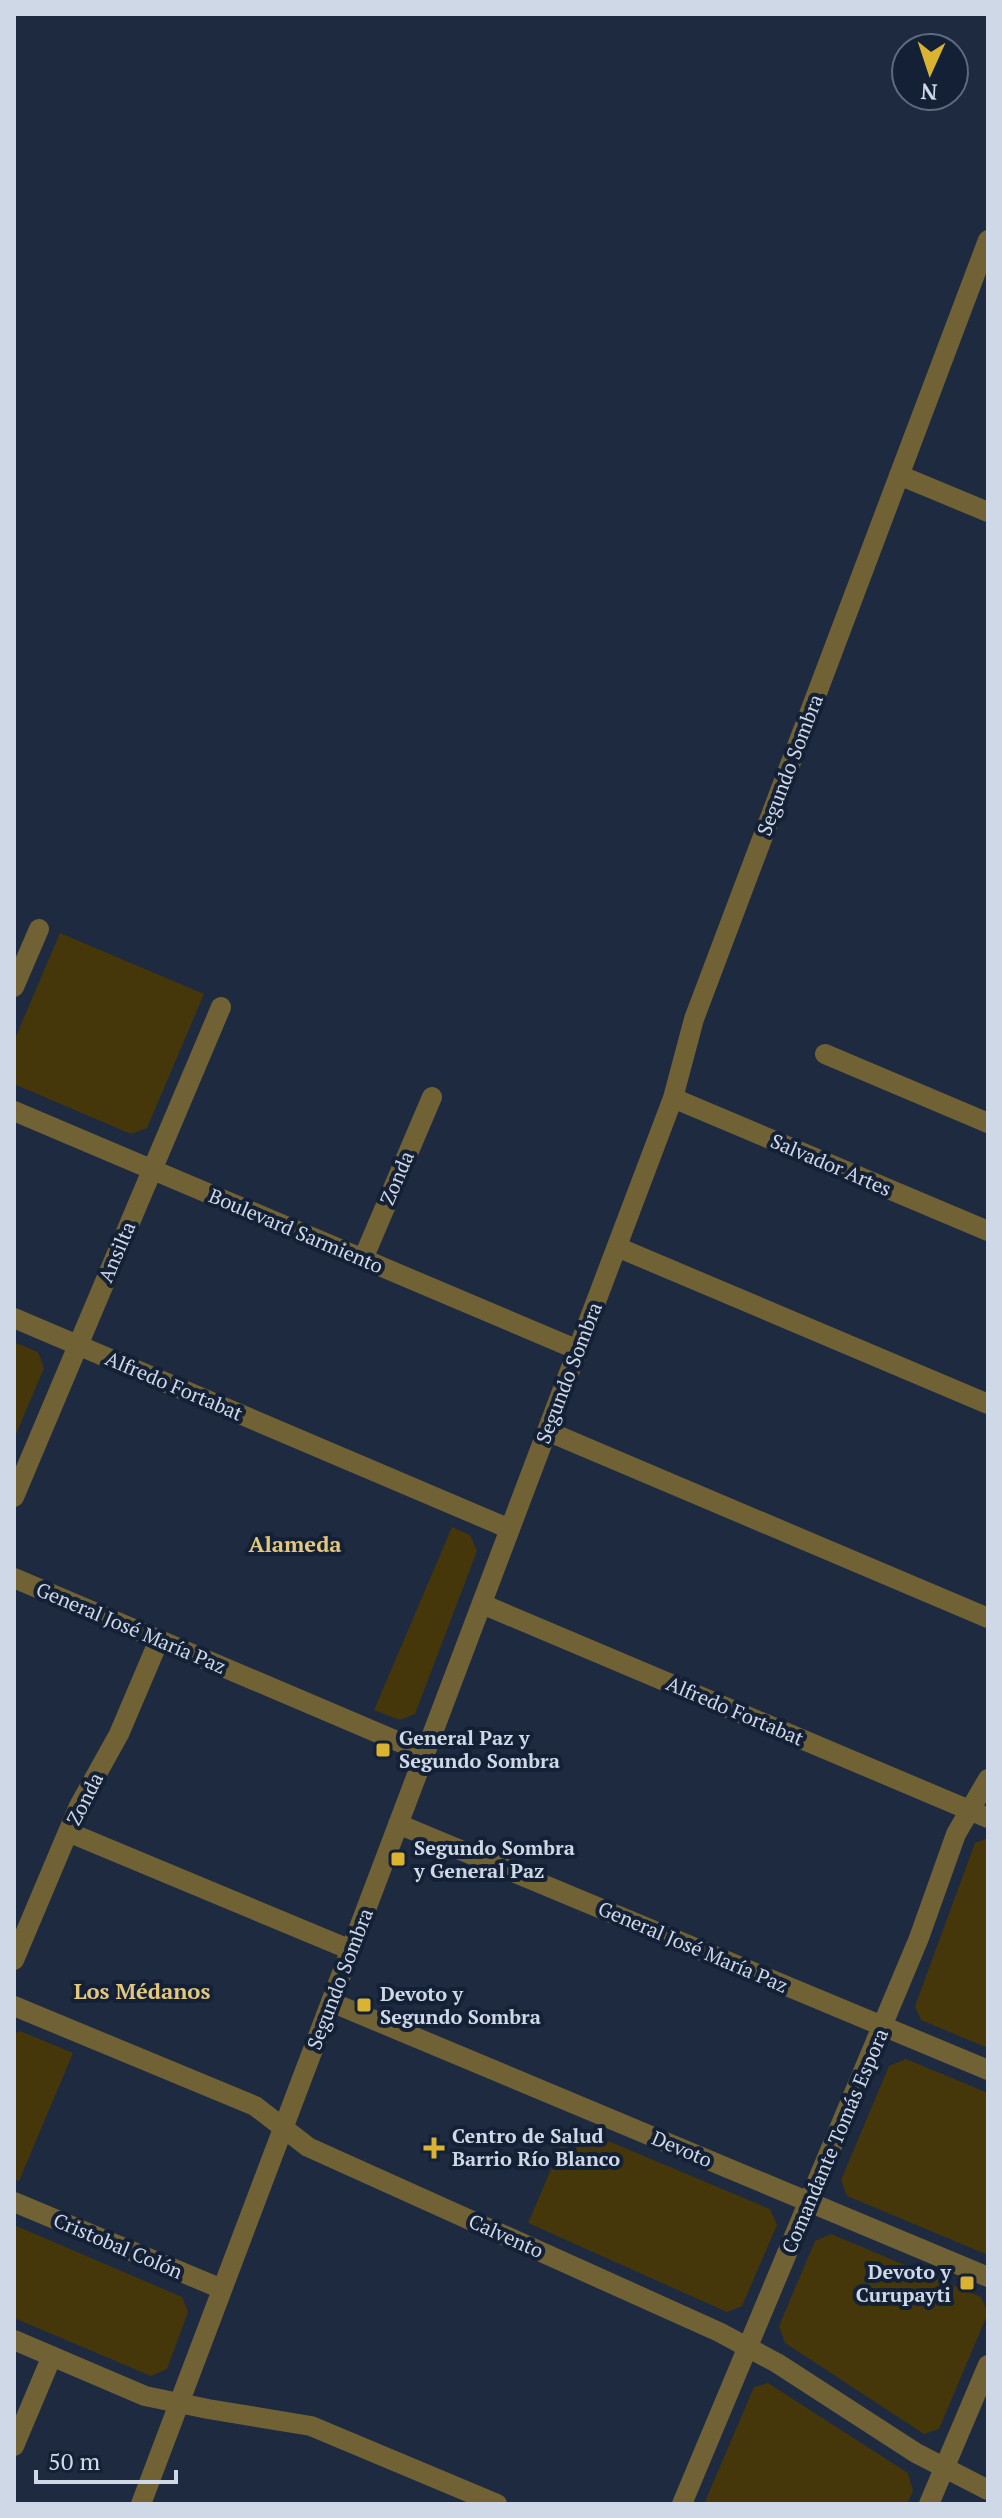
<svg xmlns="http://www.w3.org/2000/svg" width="1002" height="2518" viewBox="0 0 1002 2518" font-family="'PT Serif',serif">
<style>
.green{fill:#45370a}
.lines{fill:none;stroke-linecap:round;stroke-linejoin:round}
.minor{stroke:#716235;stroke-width:20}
.poi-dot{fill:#dab333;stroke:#132036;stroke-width:3}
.labels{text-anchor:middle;stroke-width:8;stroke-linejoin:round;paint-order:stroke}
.street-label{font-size:20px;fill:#cfd8e7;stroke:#132036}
.poi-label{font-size:20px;font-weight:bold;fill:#cfd8e7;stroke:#132036;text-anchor:start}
.neighbourhood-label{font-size:22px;font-weight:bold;fill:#e2c77c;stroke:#132036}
</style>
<rect width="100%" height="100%" fill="#1d2a40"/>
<path class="green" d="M60,933L204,994L147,1128L131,1134L14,1084V1041Z
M14,1342L38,1352L44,1368L14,1439Z
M452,1527L470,1535L477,1551L415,1714L400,1720L374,1710Z
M988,1838V2048L921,2020L915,2006L975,1843Z
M20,2031L73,2053L19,2181L14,2179V2034Z
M906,2059L988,2093V2255L847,2196L841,2180L889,2066Z
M570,2125L770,2209L777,2225L742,2306L727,2312L528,2223Z
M14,2225L182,2297L188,2312L167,2369L151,2376L14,2318Z
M831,2234L981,2297L988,2313L939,2429L924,2434L785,2343L779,2326L815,2241Z
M768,2383L908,2473L913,2491L907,2504H704L754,2387Z"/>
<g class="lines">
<path class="minor" d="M899,475L988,512
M14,987L39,929
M825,1054L988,1123
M673,1098L988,1231
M14,1111L578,1350
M617,1247L988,1404
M363,1259L432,1097
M14,1318L510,1529
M547,1431L988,1618
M14,1497L221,1007
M14,1578L425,1753
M482,1604L988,1818
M398,1824L988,2070
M68,1832L351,1950
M14,1960L79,1806L119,1734L159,1640
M331,2002L988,2277
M14,2006L255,2106L308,2147L719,2332L777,2363L916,2453L988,2490
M14,2202L222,2289
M14,2340L145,2396L208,2409L311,2426L497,2504
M14,2446L52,2356
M141,2504L673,1098L694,1019L988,240
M682,2504L919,1938L956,1834L988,1779
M929,2504L988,2365"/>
</g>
<g class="poi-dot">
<rect x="375" y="1742" width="16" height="16" rx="4"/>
<rect x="390" y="1851" width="16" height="16" rx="4"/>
<rect x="356" y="1997" width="16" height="16" rx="4"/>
<path d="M430 2136h8v8h8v8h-8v8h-8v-8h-8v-8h8z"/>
<rect x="959" y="2275" width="16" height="16" rx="4"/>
</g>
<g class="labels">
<g class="street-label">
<text transform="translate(790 765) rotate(-69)" y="7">Segundo Sombra</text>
<text transform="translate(831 1165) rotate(23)" y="7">Salvador Artes</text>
<text transform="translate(397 1178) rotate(-67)" y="7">Zonda</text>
<text transform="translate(296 1231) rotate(23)" y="7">Boulevard Sarmiento</text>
<text transform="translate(117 1252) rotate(-67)" y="7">Ansilta</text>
<text transform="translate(569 1373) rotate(-69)" y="7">Segundo Sombra</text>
<text transform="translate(174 1386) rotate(23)" y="7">Alfredo Fortabat</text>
<text transform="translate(131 1628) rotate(23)" y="7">General José María Paz</text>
<text transform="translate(735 1711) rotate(23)" y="7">Alfredo Fortabat</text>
<text transform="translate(85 1799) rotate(-63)" y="7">Zonda</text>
<text transform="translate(693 1947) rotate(23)" y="7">General José María Paz</text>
<text transform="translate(340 1979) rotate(-69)" y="7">Segundo Sombra</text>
<text transform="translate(835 2141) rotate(-67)" y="7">Comandante Tomás Espora</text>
<text transform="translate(682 2149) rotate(23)" y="7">Devoto</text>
<text transform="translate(506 2236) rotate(24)" y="7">Calvento</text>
<text transform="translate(118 2246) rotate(23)" y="7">Cristobal Colón</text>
</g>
<g class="poi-label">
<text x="399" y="1745">General Paz y<tspan x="399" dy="23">Segundo Sombra</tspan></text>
<text x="414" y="1855">Segundo Sombra<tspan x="414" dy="23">y General Paz</tspan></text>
<text x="380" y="2001">Devoto y<tspan x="380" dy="23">Segundo Sombra</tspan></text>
<text x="452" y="2143">Centro de Salud<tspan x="452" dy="23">Barrio Río Blanco</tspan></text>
<text x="951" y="2279" text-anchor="end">Devoto y<tspan x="951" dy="23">Curupayti</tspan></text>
</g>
<g class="neighbourhood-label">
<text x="295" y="1552">Alameda</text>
<text x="142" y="1999">Los Médanos</text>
</g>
</g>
<rect width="1002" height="2518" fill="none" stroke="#cfd8e7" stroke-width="32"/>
<g transform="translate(930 72) rotate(183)"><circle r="38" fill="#132036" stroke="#5e6a7d" stroke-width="2"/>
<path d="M0-6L14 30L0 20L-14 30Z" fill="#dab333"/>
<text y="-12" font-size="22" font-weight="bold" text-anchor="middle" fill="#cfd8e7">N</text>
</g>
<path d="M36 2470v12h140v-12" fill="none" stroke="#cfd8e7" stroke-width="4"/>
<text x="48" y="2470" font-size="24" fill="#cfd8e7" stroke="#132036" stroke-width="6" paint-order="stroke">50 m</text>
</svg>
